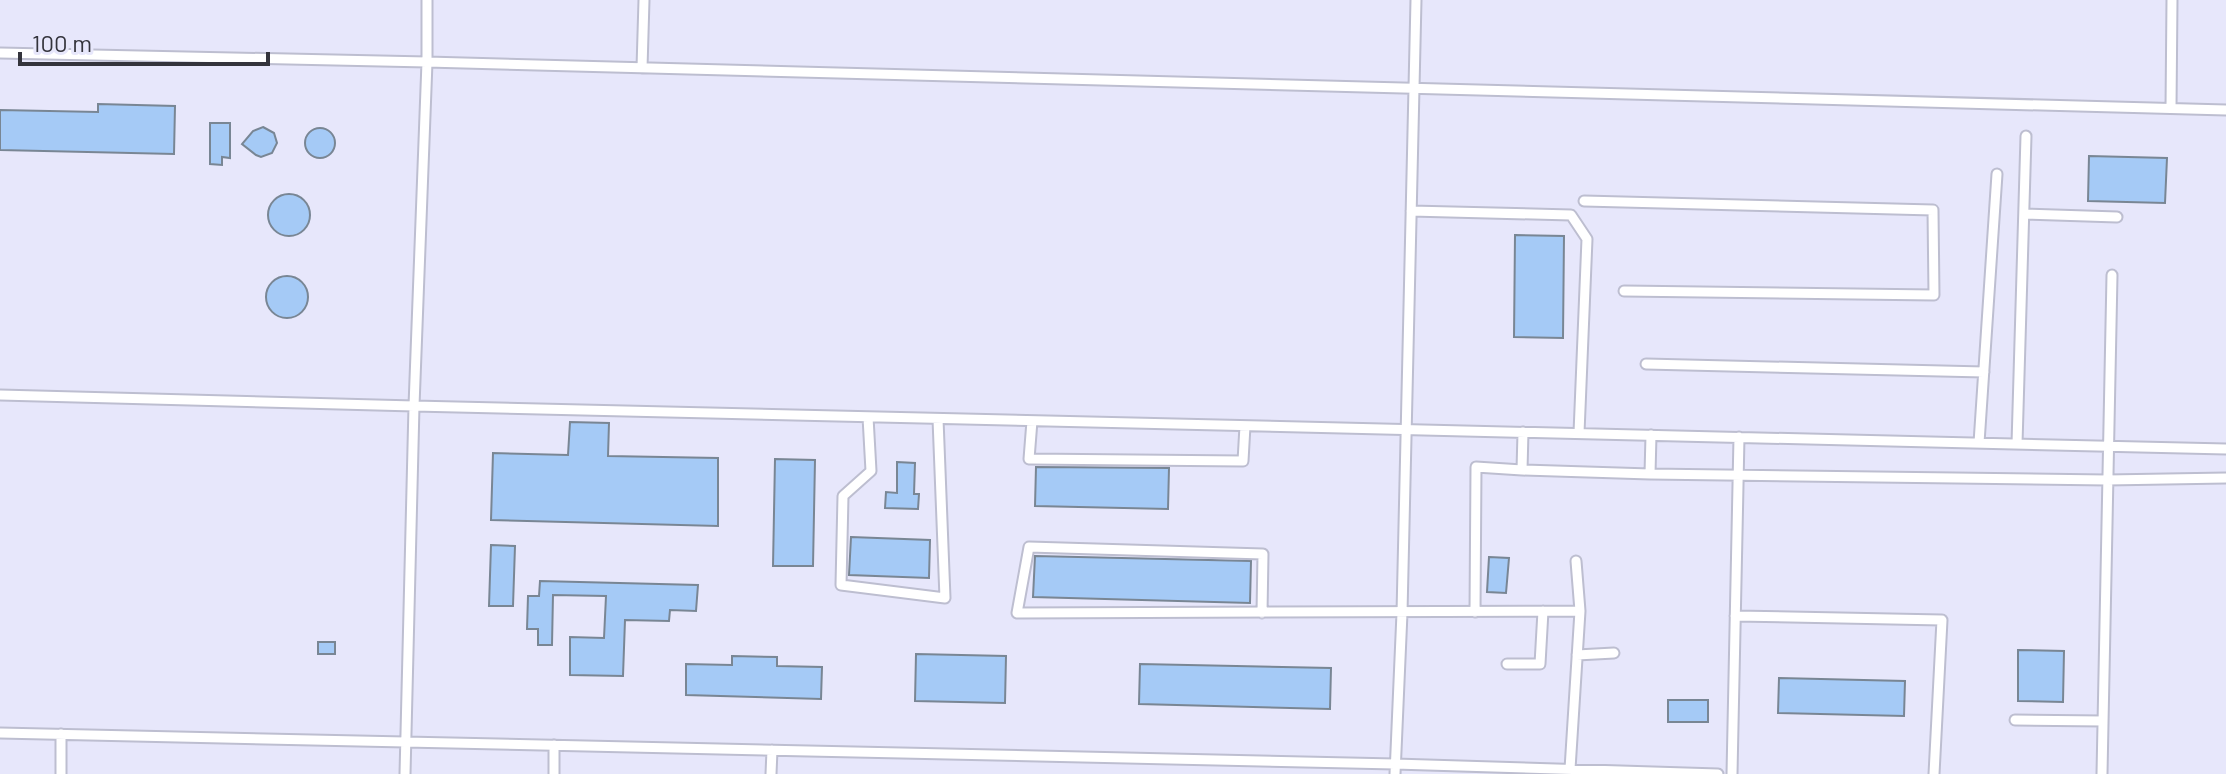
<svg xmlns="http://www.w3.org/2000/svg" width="2226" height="774" viewBox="0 0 2226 774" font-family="Barlow,sans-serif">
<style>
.building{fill:#a5caf6;stroke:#798694;stroke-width:2}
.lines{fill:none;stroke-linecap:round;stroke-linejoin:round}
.lane-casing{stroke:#bdbed0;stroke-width:13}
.lane{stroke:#fff;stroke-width:9}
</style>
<rect width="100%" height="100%" fill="#e7e7fb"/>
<path class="building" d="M98,104L175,106L174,154L0,150V110L98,112Z
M210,123H230V158L222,157V165L210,164Z
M263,127L274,133L277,143L272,153L261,157L256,155L242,144L253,131Z
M305 143a15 15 0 1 1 30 0a15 15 0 1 1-30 0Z
M2089,156L2167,158L2165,203L2088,201Z
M268 215a21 21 0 1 1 42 0a21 21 0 1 1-42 0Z
M1515,235L1564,236L1563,338L1514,337Z
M266 297a21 21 0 1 1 42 0a21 21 0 1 1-42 0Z
M570,422L609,423L608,456L718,458V526L491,520L493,453L568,455Z
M775,459L815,460L813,566H773Z
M897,462L915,463L914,494H919L918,509L885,508L886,492L897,493Z
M1036,467L1169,468L1168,509L1035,506Z
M851,537L930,540L929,578L849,575Z
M491,545L515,546L513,606H489Z
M1035,556L1251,561L1250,603L1033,597Z
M1489,557L1509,558L1506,593L1487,592Z
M540,581L698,585L696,611L670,610L669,621L625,620L623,676L570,675V637L604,638L606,596L553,595L552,645H538V629H527L528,596H539Z
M318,642H335V654H318Z
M2018,650L2064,651L2063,702L2018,701Z
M916,654L1006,656L1005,703L915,701Z
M732,656L777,657V666L822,667L821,699L686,695V664L732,665Z
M1140,664L1331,668L1330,709L1139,704Z
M1779,678L1905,681L1904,716L1778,713Z
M1668,700H1708V722H1668Z"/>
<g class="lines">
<defs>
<path id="lane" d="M0,53L427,62L2226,110
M642,68L644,0
M2171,108L2172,0
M1584,201L1933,210L1934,295L1624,291
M1411,211L1571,215L1587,239L1579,433
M2024,214L2117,217
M1646,364L1984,372
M0,395L414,406L2226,449
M868,417L871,471L843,496L841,585L945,598L938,419
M1032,421L1029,459L1243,461L1245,426
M1523,432L1522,470L1650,474L1651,435
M1979,443L1997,174
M2017,444L2026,136
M1650,474L2107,480L2226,478
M1576,561L1580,611
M1475,612L1476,467L1522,470
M1262,613L1263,554L1029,547L1017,613C1205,613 1393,613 1580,611L1570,769
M1735,616L1942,620L1934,774
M1577,655L1614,653
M1507,664H1540L1543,611
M2015,720L2103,721
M0,733L1395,764L1718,774
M61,774V734
M405,774L414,406L427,62V0
M554,774V745
M771,774L772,750
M1395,774L1402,613L1416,0
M1732,774L1739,437
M2102,774L2112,275"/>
</defs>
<use href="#lane" class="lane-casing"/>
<use href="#lane" class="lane"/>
</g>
<path d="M20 52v12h248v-12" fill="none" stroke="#34343c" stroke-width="4"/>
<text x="32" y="52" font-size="24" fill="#34343c" stroke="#e7e7fb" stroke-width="6" paint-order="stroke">100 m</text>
</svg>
